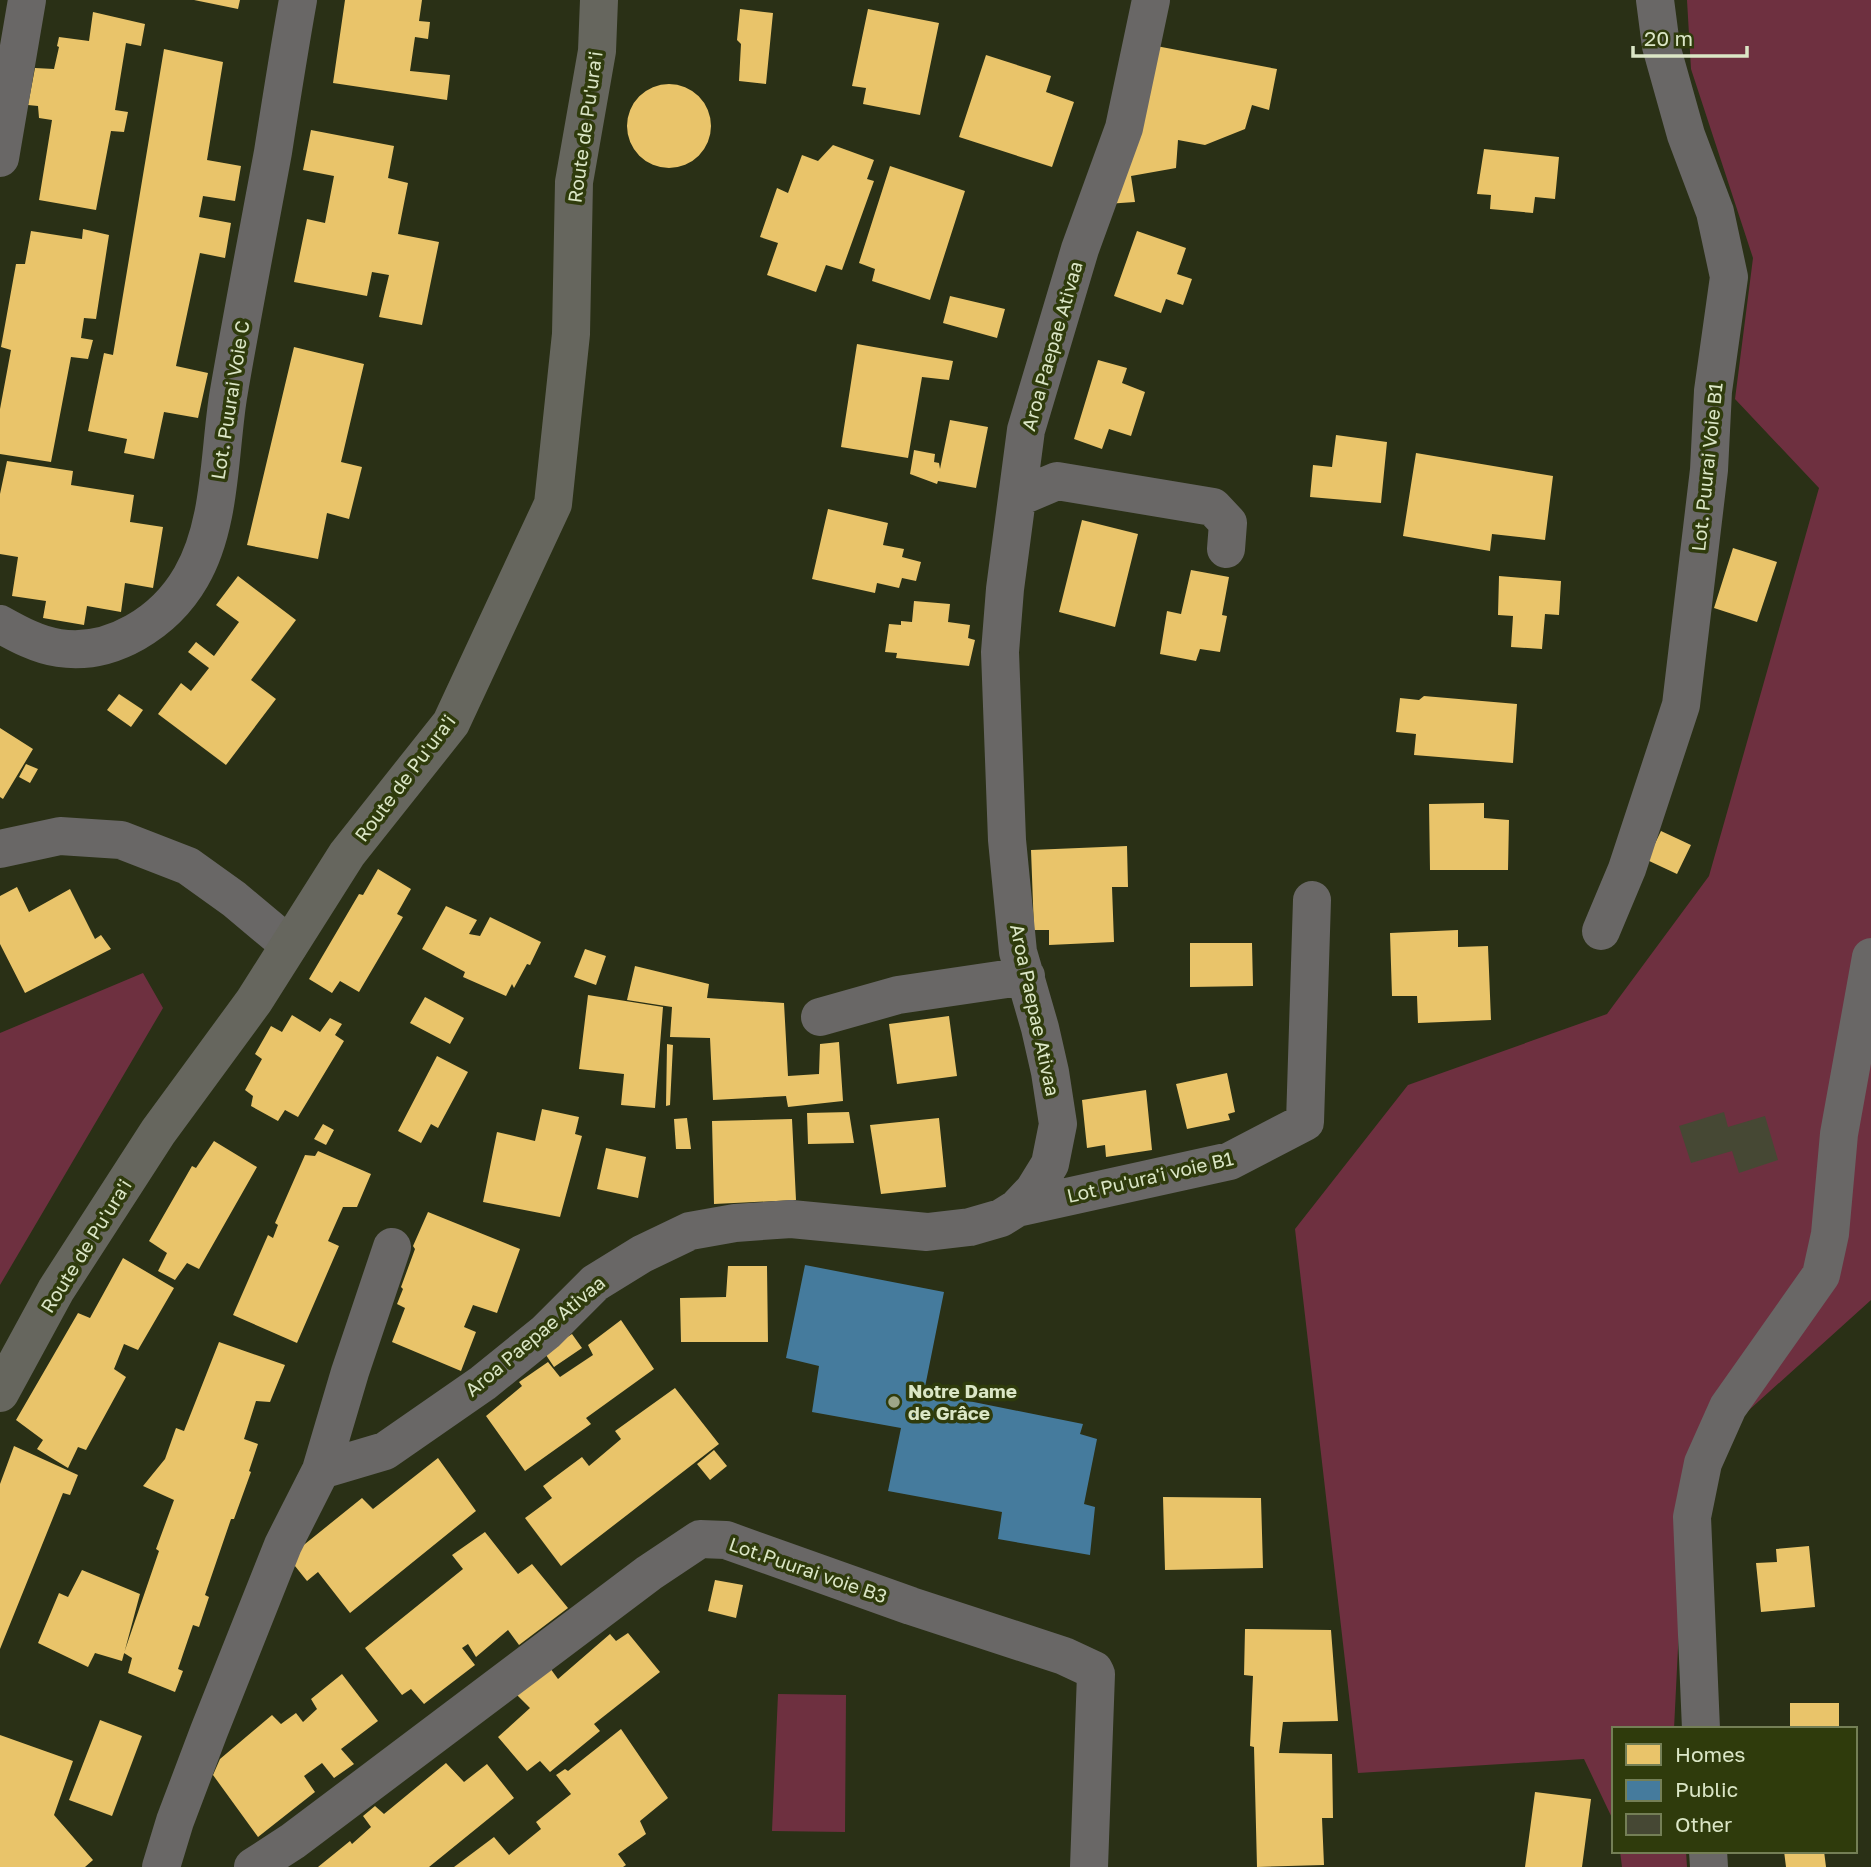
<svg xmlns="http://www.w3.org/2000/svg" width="1871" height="1867" viewBox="0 0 1871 1867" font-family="'Golos Text',sans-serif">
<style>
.green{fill:#6e3040}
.homes{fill:#e9c46a}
.public{fill:#457b9d}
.building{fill:#464834}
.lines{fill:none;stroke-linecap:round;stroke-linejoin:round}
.minor{stroke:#696766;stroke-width:38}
.major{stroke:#66665e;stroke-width:38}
.poi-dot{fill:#9da688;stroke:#2f3b0c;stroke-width:2.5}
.labels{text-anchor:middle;stroke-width:7;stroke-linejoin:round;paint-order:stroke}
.street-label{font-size:19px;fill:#dbe6c6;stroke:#2f3b0c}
.poi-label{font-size:19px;font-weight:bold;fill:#dbe6c6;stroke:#2f3b0c;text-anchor:start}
</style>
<rect width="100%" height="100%" fill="#2a3016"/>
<path class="green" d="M1687,0H1871V1300L1687,1466L1674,1729H1614V1822L1584,1759L1358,1773L1295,1229L1408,1085L1607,1014L1709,876L1819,488L1735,399L1753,258L1691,69Z
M143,973L163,1008L0,1285V1033Z
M778,1694L846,1695L845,1832L772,1831Z
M1620,1851H1686L1687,1867H1622Z"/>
<path class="homes" d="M194,0H240L238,9Z
M345,0H422L419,21L430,22L428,39L415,37L410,71L450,75L447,100L333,83Z
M740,9L773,13L766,84L739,81L741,44L737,40Z
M868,9L939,23L920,115L863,104L866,88L852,86Z
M93,12L145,24L141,46L126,43L115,110L128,112L124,132L111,131L96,210L39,200L52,120L39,118L38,106L28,105L35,68L54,69L59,47L57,46L59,37L89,41Z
M1151,45L1277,69L1269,110L1252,105L1245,129L1205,145L1178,140L1176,168L1131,176L1135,202L1106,204Z
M164,49L223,62L207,160L241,166L235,201L203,196L199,217L231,223L225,258L200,253L176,366L208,373L198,418L164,412L154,459L124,453L127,439L88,431L104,353L113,355Z
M986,55L1051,76L1046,92L1074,102L1052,167L959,137Z
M627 126a42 42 0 1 1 84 0a42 42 0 1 1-84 0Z
M311,130L394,146L388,178L408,183L398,234L439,242L422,325L379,317L389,275L372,272L367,296L294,282L307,219L325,223L334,176L303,170Z
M833,145L874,160L867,179L874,181L842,270L826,265L816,292L767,275L778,243L760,237L777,188L788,193L802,155L818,161Z
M1484,149L1559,157L1555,199L1535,197L1533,213L1490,209L1491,195L1477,194Z
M890,166L965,191L930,300L872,281L875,269L859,263Z
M83,229L109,235L96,319L84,318L81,338L93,340L88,359L71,357L51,462L0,454V409L11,350L1,347L16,264H25L31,231L82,239Z
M1137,231L1186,248L1177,274L1192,279L1183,305L1166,299L1161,313L1114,296Z
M950,296L1005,309L997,338L943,323Z
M857,344L953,361L949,380L922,377L908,458L841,447Z
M294,347L364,364L341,462L362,467L349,519L327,513L318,559L247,545Z
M1098,360L1127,368L1122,383L1145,392L1131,436L1109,429L1102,449L1074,439Z
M950,420L988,427L976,488L938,481L937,484L910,474L914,450L935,454L934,462L939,463L940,469Z
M1336,435L1387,442L1381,503L1310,497L1313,465L1332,467Z
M1416,453L1553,476L1545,540L1492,534L1490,551L1403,536Z
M7,461L73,471L71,485L134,495L130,522L163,527L153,588L125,583L121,612L87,606L84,625L43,618L46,601L12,596L18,557L0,554V494Z
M828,509L888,523L883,545L904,549L902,557L921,562L916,581L902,578L899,588L877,583L875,593L812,579Z
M1082,520L1138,534L1115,627L1059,612Z
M1733,548L1777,562L1757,622L1714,608Z
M1191,570L1229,577L1222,615L1227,616L1220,652L1200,649L1196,661L1160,654L1167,611L1181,614Z
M238,576L296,620L251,680L276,699L226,765L158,714L181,683L191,691L209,668L188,652L196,642L214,656L239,622L216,605Z
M1499,576L1561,581L1559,615L1545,614L1542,649L1511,647L1513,616L1498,615Z
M914,601L950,604L948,622L970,625L968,638L975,640L969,666L896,658L897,653L885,652L889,624L901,625V621L912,622Z
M119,694L143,710L131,727L107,710Z
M1424,696L1517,704L1513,763L1414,755L1416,734L1396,732L1400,698L1419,700Z
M0,728L33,749L3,799L0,797Z
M26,764L38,769L30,783L19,777Z
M1484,803V818L1509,820L1508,870H1430L1429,804Z
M1661,831L1691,845L1677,874L1647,860Z
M1127,846L1128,887H1112L1114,942L1049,945V930H1034L1031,850Z
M378,869L411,889L397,914L403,917L359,992L340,981L332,993L309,979L359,894L363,895Z
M17,887L29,912L70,889L95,939L101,935L111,949L25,993L0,944V896Z
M446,906L477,920L469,934L480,936L490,917L541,942L530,965L527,964L514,988L512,984L506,996L463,977L465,972L422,949Z
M1458,930V947L1488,946L1491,1020L1418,1023L1417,996H1392L1390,933Z
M1190,943H1252L1253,986L1190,987Z
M585,949L606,956L596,985L574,977Z
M635,966L709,984L707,998L784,1003L788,1076L819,1074L820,1044L839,1042L843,1101L788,1107L786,1096L713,1100L710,1038L670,1037L672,1007L627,1000Z
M588,995L663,1007L655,1108L621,1105L624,1074L579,1069Z
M425,997L464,1018L450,1044L410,1023Z
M292,1015L320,1032L330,1018L342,1024L335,1035L344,1041L298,1117L285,1110L278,1121L251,1106L253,1096L245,1090L262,1059L255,1054L271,1026L282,1032Z
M949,1016L957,1076L897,1084L889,1024Z
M667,1044L673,1045L670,1105L666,1106Z
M437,1056L468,1072L438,1128L431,1124L421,1143L398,1131Z
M1227,1073L1235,1112L1228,1114L1230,1120L1187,1129L1176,1084Z
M1146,1090L1152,1150L1106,1157L1105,1145L1087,1148L1082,1100Z
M542,1109L579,1117L575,1134L582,1136L560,1217L483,1202L497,1132L535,1141Z
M849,1112L854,1143L808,1144L807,1113Z
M687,1118L691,1149H676L674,1119Z
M939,1118L946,1187L881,1194L870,1125Z
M792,1119L796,1200L714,1204L712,1121Z
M323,1124L334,1130L326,1145L314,1139Z
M214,1141L257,1167L199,1269L187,1263L175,1280L158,1271L167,1253L149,1241L192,1166L196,1168Z
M606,1148L646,1157L638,1198L597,1189Z
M318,1151L371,1174L357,1207H343L328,1241L339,1246L297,1343L233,1315L268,1235L273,1238L278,1225L275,1223L305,1155L315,1156Z
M428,1212L520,1249L497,1313L473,1305L464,1327L476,1332L461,1371L392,1342L405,1308L397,1304L403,1289L401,1287L415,1249L413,1246Z
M123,1258L174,1288L138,1350L124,1344L114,1369L126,1377L86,1450L78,1447L68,1468L37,1449L43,1440L16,1420L78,1313L90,1318Z
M728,1266H767L768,1342H681L680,1298L726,1297Z
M621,1320L654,1369L586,1418L591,1424L525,1471L486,1416L522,1386L519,1382L548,1362L560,1377L593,1355L588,1345Z
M572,1334L582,1348L554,1367L544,1352Z
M219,1342L285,1365L270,1402L256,1401L244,1439L258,1444L249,1471L251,1472L234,1519H231L205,1595L209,1597L199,1627L193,1625L178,1669L183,1671L175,1692L128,1673L132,1658L124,1653L159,1551L156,1549L174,1500L143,1486L165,1459L176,1428L184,1431Z
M675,1388L719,1444L561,1566L525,1518L552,1498L543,1486L582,1457L589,1466L621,1439L615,1431Z
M14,1446L78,1475L70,1495L63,1493L0,1649V1484Z
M714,1450L727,1466L710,1480L697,1464Z
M438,1458L476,1511L350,1613L318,1572L307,1581L291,1561L300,1548L362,1498L373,1509Z
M1163,1497L1261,1498L1263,1568L1165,1570Z
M485,1532L518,1574L532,1564L568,1608L519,1645L508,1630L476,1657L468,1644L462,1648L475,1665L424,1704L411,1689L402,1695L365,1648L463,1569L452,1555Z
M1809,1546L1815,1607L1761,1612L1756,1563L1777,1562L1776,1549Z
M82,1570L140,1594L122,1661L95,1653L88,1667L38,1643L59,1593L68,1597Z
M715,1580L743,1585L736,1618L708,1611Z
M1245,1629L1331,1630L1338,1721L1283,1722L1279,1753L1332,1754L1333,1818H1322L1324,1865L1257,1867L1254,1747L1250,1746L1253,1676L1244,1675Z
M628,1633L660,1672L594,1724L600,1731L550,1772L540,1761L527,1771L498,1737L530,1708L516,1694L550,1668L558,1679L610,1634L616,1641Z
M342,1674L378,1721L341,1749L354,1764L334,1778L322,1763L304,1776L315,1792L258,1837L213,1775L220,1759L272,1715L281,1724L296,1713L303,1722L317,1709L311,1699Z
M1790,1703H1839V1729H1790Z
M100,1720L142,1736L112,1816L69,1800Z
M621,1729L668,1798L640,1821L646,1834L618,1854L626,1865L623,1867H454L494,1837L509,1855L541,1829L536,1822L571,1794L556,1775L565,1769L568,1771Z
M0,1735L73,1761L54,1815L93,1860L85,1867H0Z
M446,1763L464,1782L487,1764L514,1798L429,1867H318L350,1841L352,1844L371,1827L363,1816L375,1806L384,1814Z
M1535,1792L1591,1799L1582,1867H1525Z
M1784,1851H1824L1826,1867H1786Z"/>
<path class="public" d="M805,1265L944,1292L924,1392L1083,1424L1080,1434L1097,1439L1084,1504L1095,1507L1090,1555L998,1539L1002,1512L888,1491L901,1428L812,1412L819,1366L786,1358Z"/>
<path class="building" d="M1724,1112L1728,1127L1765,1116L1778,1160L1739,1173L1732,1151L1691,1163L1679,1126Z"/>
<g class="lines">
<path class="minor" d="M0,158L27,0
M1017,498L1057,481L1213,507L1228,523L1226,549
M0,624C18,634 38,645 59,648C112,656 165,622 191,577C221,526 219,455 228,397C242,315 258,233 273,152C281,101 289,50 298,0
M0,849L60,836L121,840L188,866L234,899L289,945
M1601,931L1627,869L1681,705L1709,470L1713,391L1729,277L1715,212L1686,135L1661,46L1655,0
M820,1017L898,995L1026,976
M1017,1208L1230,1161L1305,1122L1312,900
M321,1470L385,1451L483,1383L546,1332L595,1283L642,1254L690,1231L735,1223L791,1219L927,1232L970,1227L1001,1218L1017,1208L1034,1190L1050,1164L1058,1124L1050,1072L1040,1028L1018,952L1007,840L1000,652L1005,589L1026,430L1080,249L1124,128L1151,0
M1701,1729L1692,1517L1703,1463L1728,1407L1821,1275L1830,1234L1839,1134L1871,957
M1708,1851L1709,1867
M161,1867L175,1821L209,1731L283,1545L321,1470L350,1372L392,1247
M253,1867L293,1841L649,1573L700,1539L726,1540L911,1606L1064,1656L1094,1670L1096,1674L1089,1867"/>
<path class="major" d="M0,1393L56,1290L158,1132L254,1001L347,854L451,723L553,504L571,334L574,182L597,51L599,0"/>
</g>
<circle class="poi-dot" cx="894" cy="1402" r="7"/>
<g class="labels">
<g class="street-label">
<text transform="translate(585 127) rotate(-82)" y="7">Route de Pu'ura'i</text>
<text transform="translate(1052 346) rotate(-74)" y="7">Aroa Paepae Ativaa</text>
<text transform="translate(230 400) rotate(-81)" y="7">Lot. Puurai Voie C</text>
<text transform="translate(1707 467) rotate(-84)" y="7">Lot. Puurai Voie B1</text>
<text transform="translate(405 778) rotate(-53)" y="7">Route de Pu'ura'i</text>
<text transform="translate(1035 1010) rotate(78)" y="7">Aroa Paepae Ativaa</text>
<text transform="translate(1150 1177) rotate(-13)" y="7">Lot Pu'ura'i voie B1</text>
<text transform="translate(86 1246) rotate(-58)" y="7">Route de Pu'ura'i</text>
<text transform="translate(535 1336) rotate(-40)" y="7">Aroa Paepae Ativaa</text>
<text transform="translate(808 1570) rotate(19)" y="7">Lot.Puurai voie B3</text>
</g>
<g class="poi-label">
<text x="908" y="1398">Notre Dame<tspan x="908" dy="22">de Grâce</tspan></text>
</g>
</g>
<rect x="1612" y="1727" width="245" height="126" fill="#2f3b0c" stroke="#747f56" stroke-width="2"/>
<rect x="1626" y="1744" width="35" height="21" fill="#e9c46a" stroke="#747f56" stroke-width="2"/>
<text x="1675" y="1762" font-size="21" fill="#dbe6c6">Homes</text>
<rect x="1626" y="1780" width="35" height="21" fill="#457b9d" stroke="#747f56" stroke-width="2"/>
<text x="1675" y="1797" font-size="21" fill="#dbe6c6">Public</text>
<rect x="1626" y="1814" width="35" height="21" fill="#464834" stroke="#747f56" stroke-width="2"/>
<text x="1675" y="1832" font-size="21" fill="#dbe6c6">Other</text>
<path d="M1633 46v10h114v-10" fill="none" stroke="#dbe6c6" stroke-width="3.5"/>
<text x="1644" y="46" font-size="21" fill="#dbe6c6" stroke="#2f3b0c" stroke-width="5" paint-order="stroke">20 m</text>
</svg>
